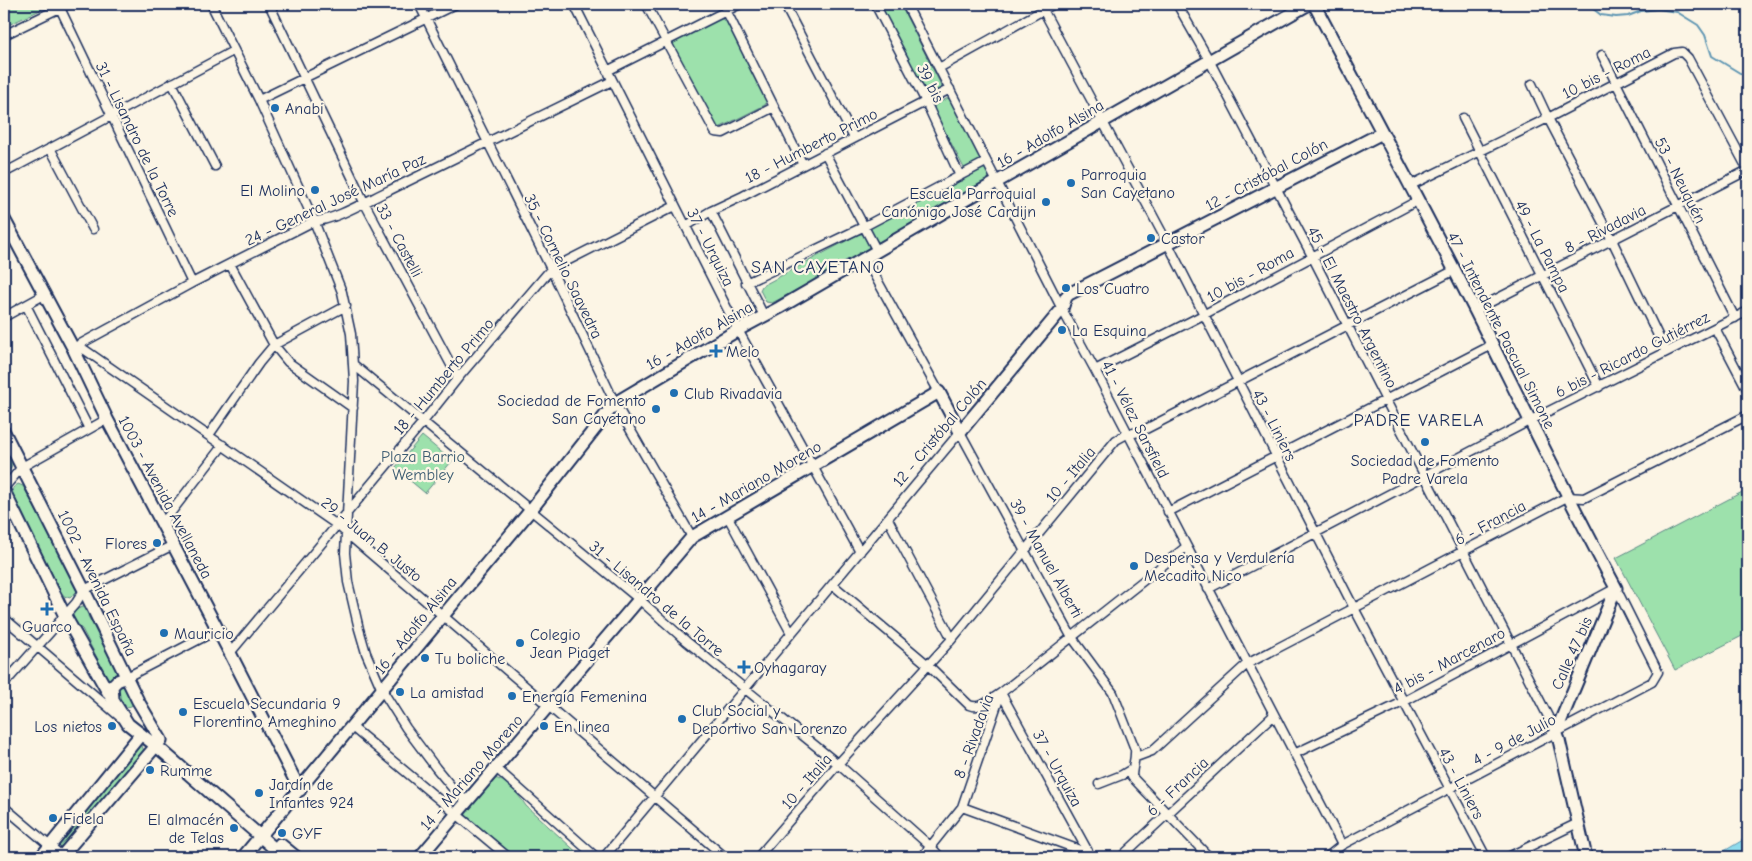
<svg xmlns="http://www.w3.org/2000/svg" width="1752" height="861" viewBox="0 0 1752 861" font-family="'Comic Neue',sans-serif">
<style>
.green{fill:#9de1ac;stroke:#5c8885}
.water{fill:#8ddbec;stroke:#5f96b3}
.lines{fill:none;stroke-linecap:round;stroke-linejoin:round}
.stream{stroke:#5f96b3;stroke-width:2}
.street-casing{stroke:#1b2f5e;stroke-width:11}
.secondary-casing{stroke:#1b2f5e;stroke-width:15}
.street{stroke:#fcf5e5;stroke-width:8}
.secondary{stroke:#fcf5e5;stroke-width:11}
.poi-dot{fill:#1f6fb2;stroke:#fcf5e5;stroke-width:2}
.labels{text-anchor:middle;stroke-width:4.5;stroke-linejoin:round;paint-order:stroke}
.street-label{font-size:16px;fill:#1b2f5e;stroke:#fcf5e5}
.poi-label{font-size:16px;fill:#1b2f5e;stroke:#fcf5e5;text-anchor:start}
.park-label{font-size:16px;fill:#3c5c72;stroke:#fcf5e5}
.neighbourhood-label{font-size:18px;letter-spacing:1px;fill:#1b2f5e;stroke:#fcf5e5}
</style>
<rect width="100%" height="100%" fill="#fcf5e5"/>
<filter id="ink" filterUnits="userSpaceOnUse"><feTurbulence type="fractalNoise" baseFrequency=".02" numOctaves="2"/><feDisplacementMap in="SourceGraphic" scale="10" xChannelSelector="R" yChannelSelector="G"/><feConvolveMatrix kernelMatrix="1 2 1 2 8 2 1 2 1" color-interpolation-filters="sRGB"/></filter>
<g filter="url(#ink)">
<path class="green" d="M4,4H53L4,27Z
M878,4H900L943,89L927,97Z
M720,18L726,21L767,101L765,105L719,128L716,127L673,47V44L678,39Z
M948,98L952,100L982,161L965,170L934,110L935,105Z
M985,168L989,177L988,180L882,242H878L870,231L871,226Z
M859,234H863L870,249L867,252L772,303L766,302L760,290L762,286Z
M422,436L452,461L425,493L395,468Z
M4,445C9,455 17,463 7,473L4,472Z
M18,484L23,486L77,586V591L70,598L64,596L60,590L12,493L13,488Z
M1748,489V633L1675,670L1616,558Z
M83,607L91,612L88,616L111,660L118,663L122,673L108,688L100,673H105L82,629L75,624L72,619C74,612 75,609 83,607Z
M126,683L136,702L131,706L127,707L117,699V686Z
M137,744L142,746L144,751L67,846L62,848L57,844Z
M493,778C506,779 519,795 526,806L582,857H515L466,815L464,811Z"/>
<path class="water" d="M1748,837V857H1714Z"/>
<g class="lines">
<path class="stream" d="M1587,4L1601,15L1616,17L1628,16L1641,11L1658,9L1677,12L1698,25L1705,35L1712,56L1748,78"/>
<defs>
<path id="street" d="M211,4L259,100L314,221L342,292L351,334L354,381L345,553L348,582L359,629L366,653L382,690L406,728L436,768L455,791L467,801
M269,4L364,202L458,378
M419,4L551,269L615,403L692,537
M574,4L738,330L860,552
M646,4L715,132L723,133L774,107
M723,4L803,165
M784,4L854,138
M875,4L926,102L960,176
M906,4L1062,309L1095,370L1342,845
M1040,4L1168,244L1354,608L1486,857
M1177,4L1209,60L1312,256L1556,732
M60,8L192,283
M4,35L68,4
M1602,55L1735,318
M939,68L1054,4
M607,71L740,4
M172,83L215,166
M1532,84L1548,118L1612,240L1666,352
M259,100L456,4
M1463,118L1599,387
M50,148L93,229
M825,153L877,251
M4,173L233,51
M1409,186L1548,118L1674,53L1682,52L1688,58L1748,170L1475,310
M711,211L764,316
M686,226L711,211L743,196L950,89
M865,258L939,392
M230,264L274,345L288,362L353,408
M746,283L865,226L986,162
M26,305L89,429
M4,317L44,295
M1715,328L1748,391
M73,348L85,350L337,525L725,857
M73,348L192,283L314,221C334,221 370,199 390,190C464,154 538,118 612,81
M354,365L640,600L686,641L838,764L930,846L940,857
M1095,370L1203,315L1417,201
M209,435L259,363L274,345L346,306
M4,488L22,467L107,419
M1168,512L1492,345
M728,517L791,633
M888,519L952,639
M162,524L223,445
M833,585L928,665L969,705C981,710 991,699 1001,693L1091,857
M1208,589L1531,420L1748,311
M4,618L120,717
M230,653L423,422L458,378L551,269L675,206
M127,677L217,630
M4,684L76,603L84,590L173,545
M352,727L508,857
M1294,754L1403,702L1616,588L1658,672L1652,682L1342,845L1327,857
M1136,757L1152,751L1247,664L1567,497L1584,498L1748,415
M496,768L596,857
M1099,784L1122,775L1132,769
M4,807L63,857
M962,807L1088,853
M604,857L960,432L1071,636L1113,693L1135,749C1136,759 1132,767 1132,777L1209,857
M758,857L838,764L952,639L1116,440L1127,434L1140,432L1453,271
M922,857L962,807L1001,693L1186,547
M1121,857L1274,715
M1508,857L1578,823"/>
<path id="secondary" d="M1314,4C1368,106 1423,208 1476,312C1522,404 1567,497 1616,588L1556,732L1559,740L1586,857
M4,219L73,348L107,419L230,653L300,790
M4,432L84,590L138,701L161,740L61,857
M4,491L65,616L109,694L128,724L160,749L284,857
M113,699L112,686L117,681L127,677
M280,844L296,857
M41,857L141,734
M243,857L530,511L615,403L738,330L779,308L944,212L1309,4
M420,857L692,537L939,392L960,432L1062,309L1066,297L1069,294L1382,133"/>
</defs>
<use href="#street" class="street-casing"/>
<use href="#secondary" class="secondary-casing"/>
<use href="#street" class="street"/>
<use href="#secondary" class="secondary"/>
</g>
</g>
<g class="poi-dot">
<circle cx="275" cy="108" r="5"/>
<circle cx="1071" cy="183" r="5"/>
<circle cx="315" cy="190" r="5"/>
<circle cx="1046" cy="202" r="5"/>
<circle cx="1151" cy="238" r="5"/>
<circle cx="1066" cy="288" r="5"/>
<circle cx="1062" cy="330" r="5"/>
<path d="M713.5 343.5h5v5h5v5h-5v5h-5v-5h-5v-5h5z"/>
<circle cx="674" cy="393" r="5"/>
<circle cx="656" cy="409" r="5"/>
<circle cx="1425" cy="442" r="5"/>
<circle cx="157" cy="543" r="5"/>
<circle cx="1134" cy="566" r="5"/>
<path d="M44.5 601.5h5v5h5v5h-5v5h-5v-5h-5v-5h5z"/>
<circle cx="164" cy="633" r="5"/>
<circle cx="520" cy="643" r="5"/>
<circle cx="425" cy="658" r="5"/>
<path d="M741.5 659.5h5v5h5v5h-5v5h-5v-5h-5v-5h5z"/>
<circle cx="400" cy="692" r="5"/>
<circle cx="512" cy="696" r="5"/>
<circle cx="183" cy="712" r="5"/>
<circle cx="682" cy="719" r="5"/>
<circle cx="112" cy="726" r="5"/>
<circle cx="544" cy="726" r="5"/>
<circle cx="150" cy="770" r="5"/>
<circle cx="259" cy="793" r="5"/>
<circle cx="53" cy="818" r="5"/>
<circle cx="234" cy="828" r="5"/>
<circle cx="282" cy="833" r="5"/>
</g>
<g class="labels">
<g class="street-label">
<text transform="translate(1606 72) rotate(-27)" y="6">10 bis - Roma</text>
<text transform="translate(931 83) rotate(63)" y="6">39 bis</text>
<text transform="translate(1050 133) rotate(-30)" y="6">16 - Adolfo Alsina</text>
<text transform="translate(138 139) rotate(64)" y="6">31 - Lisandro de la Torre</text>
<text transform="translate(811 145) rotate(-27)" y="6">18 - Humberto Primo</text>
<text transform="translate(1266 174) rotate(-28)" y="6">12 - Cristóbal Colón</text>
<text transform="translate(1681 180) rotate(63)" y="6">53 - Neuquén</text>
<text transform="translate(335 199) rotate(-25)" y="6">24 - General José María Paz</text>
<text transform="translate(1605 228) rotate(-27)" y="6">8 - Rivadavia</text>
<text transform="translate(400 240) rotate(62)" y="6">33 - Castelli</text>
<text transform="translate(1543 246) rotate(63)" y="6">49 - La Pampa</text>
<text transform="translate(711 247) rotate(63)" y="6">37 - Urquiza</text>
<text transform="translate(564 266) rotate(64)" y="6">35 - Cornelio Saavedra</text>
<text transform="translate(1250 274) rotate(-29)" y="6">10 bis - Roma</text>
<text transform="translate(1353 307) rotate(63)" y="6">45 - El Maestro Argentino</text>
<text transform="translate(1502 330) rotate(63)" y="6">47 - Intendente Pascual Simone</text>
<text transform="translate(699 335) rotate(-30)" y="6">16 - Adolfo Alsina</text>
<text transform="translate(1632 354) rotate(-27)" y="6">6 bis - Ricardo Gutiérrez</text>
<text transform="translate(443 376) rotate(-50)" y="6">18 - Humberto Primo</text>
<text transform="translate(1136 419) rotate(63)" y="6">41 - Vélez Sarsfield</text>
<text transform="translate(1275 425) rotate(63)" y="6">43 - Liniers</text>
<text transform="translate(939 432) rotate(-50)" y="6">12 - Cristóbal Colón</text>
<text transform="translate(1070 474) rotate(-50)" y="6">10 - Italia</text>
<text transform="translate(756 481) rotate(-30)" y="6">14 - Mariano Moreno</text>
<text transform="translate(166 497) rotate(62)" y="6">1003 - Avenida Avellaneda</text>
<text transform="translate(1490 522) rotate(-28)" y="6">6 - Francia</text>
<text transform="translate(372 539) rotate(39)" y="6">29 - Juan B. Justo</text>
<text transform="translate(1047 558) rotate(61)" y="6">39 - Manuel Alberti</text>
<text transform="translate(98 583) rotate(64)" y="6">1002 - Avenida España</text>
<text transform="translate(657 598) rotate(40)" y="6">31 - Lisandro de la Torre</text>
<text transform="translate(415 625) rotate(-51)" y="6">16 - Adolfo Alsina</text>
<text transform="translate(1571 653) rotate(-66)" y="6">Calle 47 bis</text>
<text transform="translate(1449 660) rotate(-28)" y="6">4 bis - Marcenaro</text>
<text transform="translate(973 736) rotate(-70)" y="6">8 - Rivadavia</text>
<text transform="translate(1514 739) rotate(-28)" y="6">4 - 9 de Julio</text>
<text transform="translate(1058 768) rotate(61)" y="6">37 - Urquiza</text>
<text transform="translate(471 772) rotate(-49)" y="6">14 - Mariano Moreno</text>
<text transform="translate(806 781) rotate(-49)" y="6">10 - Italia</text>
<text transform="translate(1462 783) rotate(62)" y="6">43 - Liniers</text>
<text transform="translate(1177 786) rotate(-43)" y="6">6 - Francia</text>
</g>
<g class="poi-label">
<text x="285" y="114">Anabi</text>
<text x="1081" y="180">Parroquia<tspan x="1081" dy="18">San Cayetano</tspan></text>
<text x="305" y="196" text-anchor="end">El Molino</text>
<text x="1036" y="199" text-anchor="end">Escuela Parroquial<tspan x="1036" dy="18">Canónigo José Cardijn</tspan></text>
<text x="1161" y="244">Castor</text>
<text x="1076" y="294">Los Cuatro</text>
<text x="1072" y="336">La Esquina</text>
<text x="726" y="357">Melo</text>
<text x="684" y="399">Club Rivadavia</text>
<text x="646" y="406" text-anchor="end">Sociedad de Fomento<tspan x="646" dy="18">San Cayetano</tspan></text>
<text x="1425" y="466" text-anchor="middle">Sociedad de Fomento<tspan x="1425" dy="18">Padre Varela</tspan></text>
<text x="147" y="549" text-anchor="end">Flores</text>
<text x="1144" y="563">Despensa y Verdulería<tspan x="1144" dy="18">Mecadito Nico</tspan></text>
<text x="47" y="632" text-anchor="middle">Guarco</text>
<text x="174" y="639">Mauricio</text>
<text x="530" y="640">Colegio<tspan x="530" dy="18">Jean Piaget</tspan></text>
<text x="435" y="664">Tu boliche</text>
<text x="754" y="673">Oyhagaray</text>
<text x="410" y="698">La amistad</text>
<text x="522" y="702">Energía Femenina</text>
<text x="193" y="709">Escuela Secundaria 9<tspan x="193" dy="18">Florentino Ameghino</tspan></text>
<text x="692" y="716">Club Social y<tspan x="692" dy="18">Deportivo San Lorenzo</tspan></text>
<text x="102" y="732" text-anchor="end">Los nietos</text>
<text x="554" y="732">En linea</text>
<text x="160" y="776">Rumme</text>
<text x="269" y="790">Jardín de<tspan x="269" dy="18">Infantes 924</tspan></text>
<text x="63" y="824">Fidela</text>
<text x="224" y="825" text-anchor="end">El almacén<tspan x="224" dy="18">de Telas</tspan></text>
<text x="292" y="839">GYF</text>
</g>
<g class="park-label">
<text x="423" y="462">Plaza Barrio<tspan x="423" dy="18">Wembley</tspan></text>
</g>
<g class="neighbourhood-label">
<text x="818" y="273">SAN CAYETANO</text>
<text x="1419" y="426">PADRE VARELA</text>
</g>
</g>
<rect width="1752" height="861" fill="none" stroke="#fcf5e5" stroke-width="20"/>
<rect x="10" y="10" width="1732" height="841" fill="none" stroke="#1b2f5e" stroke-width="2" filter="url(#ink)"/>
</svg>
